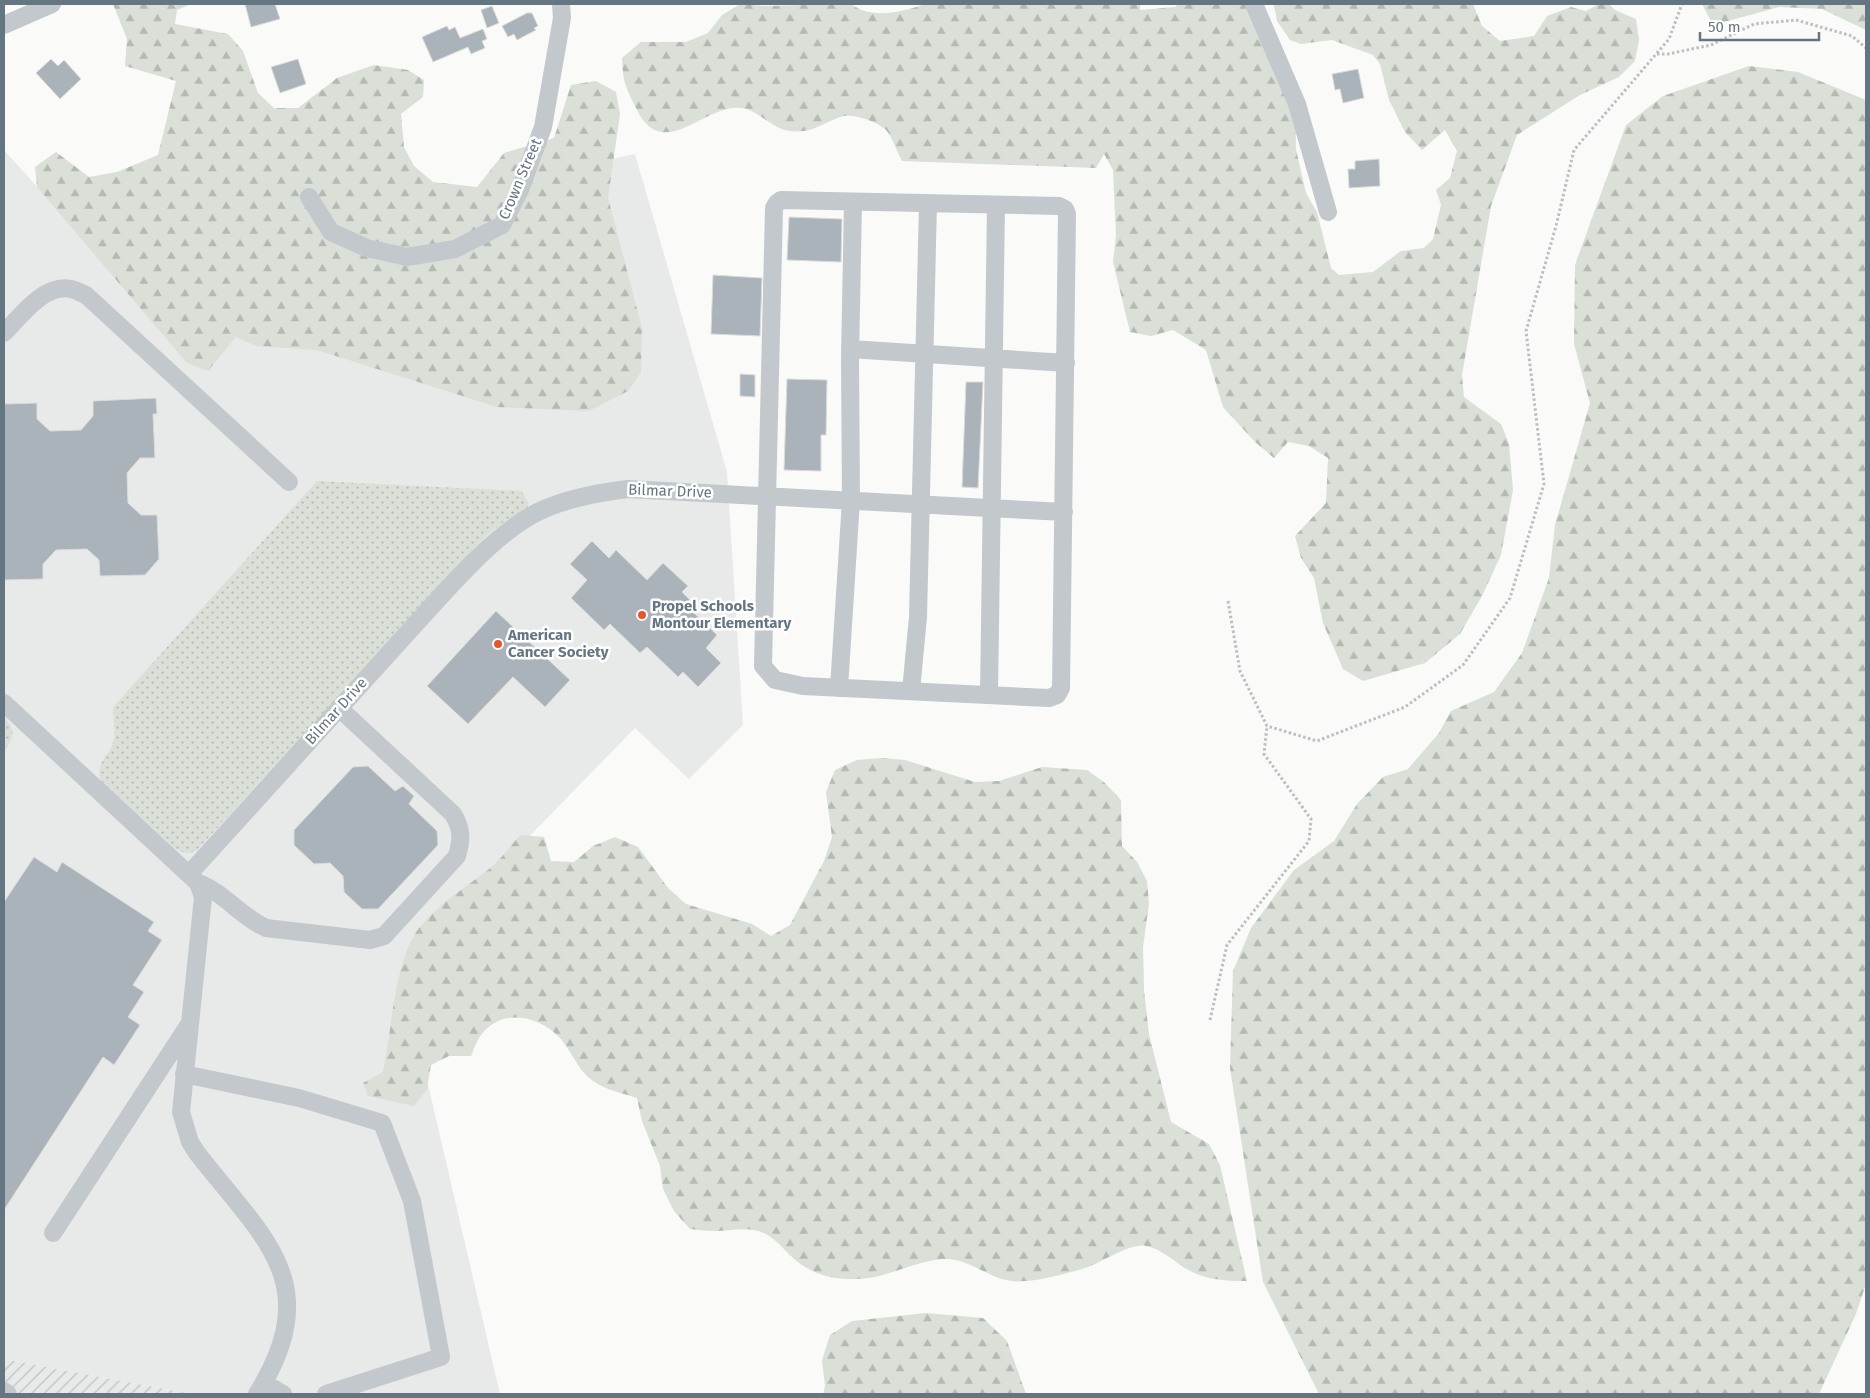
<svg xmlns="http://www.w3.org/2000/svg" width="1870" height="1398" viewBox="0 0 1870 1398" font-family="'Fira Sans',sans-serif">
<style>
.built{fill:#e8e9e9}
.industrial{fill:url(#industrial-furrows)}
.grass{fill:url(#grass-dots)}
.forest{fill:url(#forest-firs)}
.building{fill:#aab3b9;stroke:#dcdcda}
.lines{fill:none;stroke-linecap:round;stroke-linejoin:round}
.path{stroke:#bbbfc2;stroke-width:3;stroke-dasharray:2.5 2.5;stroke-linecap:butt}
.minor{stroke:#c3c8cc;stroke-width:18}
.poi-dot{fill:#e4572e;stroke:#fff;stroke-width:2}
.labels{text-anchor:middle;stroke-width:5;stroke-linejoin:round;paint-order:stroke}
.street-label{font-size:15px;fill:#657683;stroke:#fff}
.poi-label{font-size:15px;font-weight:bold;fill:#657683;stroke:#fff;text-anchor:start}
</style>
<defs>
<pattern id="industrial-furrows" width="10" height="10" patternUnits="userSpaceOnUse" patternTransform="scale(1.25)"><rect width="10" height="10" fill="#e8e9e9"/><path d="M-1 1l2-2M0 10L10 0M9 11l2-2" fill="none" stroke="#c0c1c2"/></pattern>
<pattern id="grass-dots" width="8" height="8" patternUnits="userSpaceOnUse" patternTransform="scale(1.25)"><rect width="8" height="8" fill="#dadfd7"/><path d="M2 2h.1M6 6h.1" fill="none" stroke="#b4b9b4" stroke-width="1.8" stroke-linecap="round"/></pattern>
<pattern id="forest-firs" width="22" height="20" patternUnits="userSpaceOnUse" patternTransform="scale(1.25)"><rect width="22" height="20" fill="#dadfd7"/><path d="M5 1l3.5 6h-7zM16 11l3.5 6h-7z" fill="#b4b9b4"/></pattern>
</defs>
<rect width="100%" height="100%" fill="#fafaf8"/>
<path class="built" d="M4,150L107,264L635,154L727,472L743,725L689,779L635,728L401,968L500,1394H192L4,1359Z"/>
<path class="industrial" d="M4,1359L192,1394H4Z"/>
<path class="grass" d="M317,481L521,491L529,503L527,509L504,522L487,535L197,850C187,856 179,852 171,845L102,783C93,765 108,758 113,743C116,733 113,718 113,707Z
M4,718C17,730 13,738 4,752Z"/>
<path class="forest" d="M113,4H191L177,10L175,24L228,34L243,51L258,93L274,108H298L337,78L374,65L408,70L424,80L423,97L401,114L404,147L414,166L433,182L477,187L504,153L554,138L571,85L596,81L616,92L620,114L608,198L642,328L641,372L628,391L589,411L497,407L317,350L256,346L236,337L208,371L187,363L37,187L35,167L56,152L89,177L117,172L158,155L176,81L125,66L127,39Z
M740,4L764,6L851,4C872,20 902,12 925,4H1140V10L1175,7L1179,4H1250L1295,107L1296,149L1306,193L1317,212L1331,268L1339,275L1373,272L1401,251L1424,248L1433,239L1441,205L1436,190L1450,178L1457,151L1445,130L1422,150L1405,132L1389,100L1380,64L1373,55L1332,40L1301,44L1290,40L1277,21L1274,4H1473L1482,26L1500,41L1534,36L1547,16L1571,7L1586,11L1597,5L1609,4L1615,10L1636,19L1639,40L1635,61L1619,77L1580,95L1517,135L1491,206L1462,375L1464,397L1501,424L1509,444L1513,490L1501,555L1482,596L1460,634L1425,663L1363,681L1343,669L1323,623L1314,578L1301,558L1295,536L1326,503L1328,458L1309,446L1288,442L1274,458L1255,442L1223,407L1206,350L1173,330L1151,336L1130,332L1113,262L1116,236L1113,170L1104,154L1096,168L902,161C897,152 893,138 886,130C878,122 856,114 844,116C822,122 814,134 790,131C772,129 758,110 742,108C704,103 663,165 636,108C625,86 623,82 622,58L641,42H686L708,33L722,15Z
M1702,4H1866V30L1822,9L1779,7L1713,25Z
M1749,66L1798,72L1866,100V1284L1856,1314L1819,1394H1319L1263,1282L1230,1068L1233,971L1251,928L1294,870L1334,841L1357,804L1383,777L1408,769L1439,733L1451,711L1494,692L1522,653L1549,578L1555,525L1590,403L1574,344L1575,265L1626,125L1663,96Z
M881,758L905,760L975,782L999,781L1042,767L1087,770L1105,783L1121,800L1122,846L1137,862L1147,881L1149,904L1143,947L1144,990L1149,1034L1171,1122L1209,1144L1220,1165L1247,1281C1224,1281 1205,1280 1185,1268C1172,1260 1162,1249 1146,1246C1129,1242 1098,1266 1079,1270C1059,1275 1033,1283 1012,1281C987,1278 969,1258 944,1259C913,1261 886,1279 856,1279C832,1280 811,1274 793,1258C781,1247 773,1235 758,1231C746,1227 728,1231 716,1231C707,1231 698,1230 690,1229L674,1211L663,1189L660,1166L642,1121L637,1098C619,1092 599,1089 585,1074C575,1063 569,1047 558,1036C537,1015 502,1008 481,1035C477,1040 474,1049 471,1056H449L431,1065L427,1089L414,1106L368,1096L363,1083L383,1072C392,1031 394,961 419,928C439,903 465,888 489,869C501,859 510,847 520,835L544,837L551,861L574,862L593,846L615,837L638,847L668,888L686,904L752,924L771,936L790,925L824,861L832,837L826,792L835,770L857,760Z
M926,1313L983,1318L1007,1341L1026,1394H823L825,1386L822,1360L830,1335L852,1321Z"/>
<path class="building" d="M245,4H275L280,19L251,27Z
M492,6L499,23L487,28L481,10Z
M527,13H532L538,26L534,28L536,30L517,40L514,34L508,37L502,26Z
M447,26L449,30L455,27L460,38L483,29L487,39L482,41L485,48L471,54L468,47L433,62L422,37Z
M51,59L58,66L64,60L81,79L60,99L36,73Z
M298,59L306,84L280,93L271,67Z
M1358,69L1364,98L1343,103L1340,89L1335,90L1332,74Z
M1379,159L1380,186L1349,188L1348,169H1355V161Z
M789,217L842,219L841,262L787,260Z
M713,275L762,278L760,336L711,334Z
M740,374L755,375V397L740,396Z
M787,379L827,380L826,435H821V471L784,470Z
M966,382H983L978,488L962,487Z
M156,398L157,414H153L155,458H140L127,473L128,503L141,515H157L159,559L145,575L100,576L99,560L87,549L56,550L43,564V579L4,580V404L37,403V419L50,431L81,430L93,416V401Z
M592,541L609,558L616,550L647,580L663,563L688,586L682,592L690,600L686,605L717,635L706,648L721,663L698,687L683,672L678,677L647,647L640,653L610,624L604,630L571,598L587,580L570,564Z
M496,611L570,680L545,707L513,677L468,724L427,686Z
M368,766L395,791L403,786L414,796L409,804L437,831L438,845L378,909H362L344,892L343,876L330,863L314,864L294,845V830L353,767Z
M34,857L57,872L62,862L154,922L148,931L162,940L133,985L144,992L128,1017L140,1025L114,1065L103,1057L4,1210V902Z"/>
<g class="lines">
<path class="path" d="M1657,54H1668L1711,45L1754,24L1796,20L1852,36L1866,48
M1228,601L1240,671L1267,726L1317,741L1405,707L1463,665L1510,598L1544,484L1526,331L1556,226L1574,150L1669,39L1682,4
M1210,1020L1227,945L1309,841L1311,819L1264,754L1267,726"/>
<path class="minor" d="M1254,4L1297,104L1328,212
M4,25L52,4
M309,197L331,232L367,248L407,257L455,249L502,225L520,190L543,127L562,18L561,4
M781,200L1059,206L1065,209L1067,214L1061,688L1057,695L1049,698L803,686L775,680L763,666L774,208L777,203Z
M4,333C20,317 44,283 71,289C76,290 81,293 86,295L289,482
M850,349L1066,363
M839,688L851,500L850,359L853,202
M911,691L918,617L928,204
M989,695L996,205
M4,703L198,883L203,897L181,1112L190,1142L197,1153C264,1239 326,1283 257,1394
M189,874C260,795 331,717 402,639C437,601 484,544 527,518C556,500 594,493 628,489L1064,512
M198,883C225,893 241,917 266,928L370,940L384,936L457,856C462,839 462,829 453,814L339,708
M184,1074L299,1098L382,1123L412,1201L441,1357L326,1394
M53,1233L188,1026
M264,1383L283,1394
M4,1391L8,1394"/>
</g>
<g class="poi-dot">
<circle cx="642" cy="615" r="5"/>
<circle cx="498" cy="644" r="5"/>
</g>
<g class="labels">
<g class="street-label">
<text transform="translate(520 179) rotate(-67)" y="5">Crown Street</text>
<text transform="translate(670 491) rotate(2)" y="5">Bilmar Drive</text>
<text transform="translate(336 711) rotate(-48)" y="5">Bilmar Drive</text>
</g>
<g class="poi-label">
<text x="652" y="611">Propel Schools<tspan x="652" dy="17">Montour Elementary</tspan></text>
<text x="508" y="640">American<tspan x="508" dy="17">Cancer Society</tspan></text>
</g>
</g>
<rect width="1870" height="1398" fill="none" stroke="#657683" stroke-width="10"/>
<path d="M1700 32v8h119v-8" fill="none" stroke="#657683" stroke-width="2.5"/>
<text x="1708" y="32" font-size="15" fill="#657683" stroke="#ffffff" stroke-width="4" paint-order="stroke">50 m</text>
</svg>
